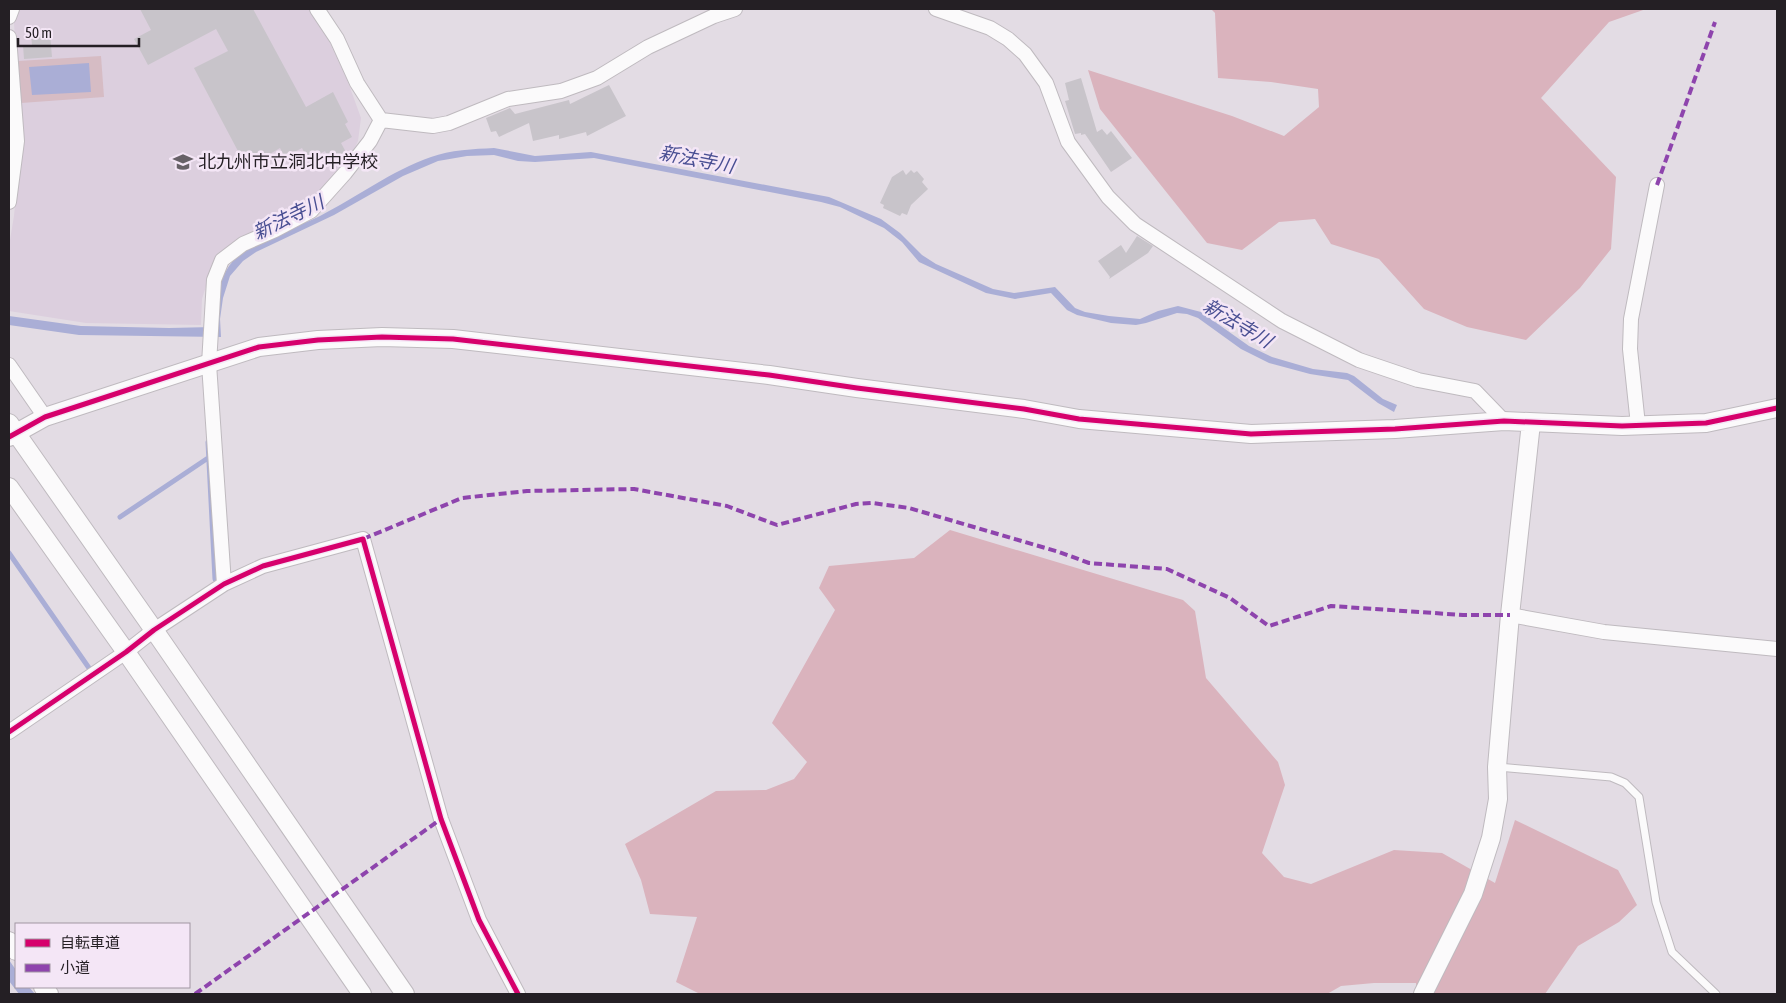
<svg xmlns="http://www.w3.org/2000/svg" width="1786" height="1003" viewBox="0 0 1786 1003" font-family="'Asap Condensed','Noto Sans JP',sans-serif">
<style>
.built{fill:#dccfde}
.green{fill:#d6bcc4}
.forest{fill:#dab3bd}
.water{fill:#aaaed6}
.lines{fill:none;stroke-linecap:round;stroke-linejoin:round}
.stream{stroke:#aaaed6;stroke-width:5}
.building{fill:#c8c4ca}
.service-casing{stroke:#bfbabf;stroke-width:9}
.minor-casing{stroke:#bfbabf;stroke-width:16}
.tertiary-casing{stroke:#bfbabf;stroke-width:20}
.service{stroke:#fbfafb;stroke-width:7}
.minor{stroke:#fbfafb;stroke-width:14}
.tertiary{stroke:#fbfafb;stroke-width:18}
.quiet{stroke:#8e44ad;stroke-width:4;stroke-dasharray:8 4;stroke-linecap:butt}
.cycleway-casing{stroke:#f4e6f6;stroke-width:8}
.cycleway{stroke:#d6006c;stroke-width:5}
.labels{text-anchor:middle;stroke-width:5;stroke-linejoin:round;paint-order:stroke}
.poi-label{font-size:18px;fill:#241f24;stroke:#f4e6f6;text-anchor:start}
.water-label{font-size:19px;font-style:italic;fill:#494f93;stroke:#f4e6f6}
</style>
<rect width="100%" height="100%" fill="#e3dce4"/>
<path class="built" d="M18,9H310L324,30L348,82L361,118L358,141L351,156L304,210L248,236L215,257L202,299L201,325L86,323L9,311V246L14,216L21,141L14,23Z"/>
<path class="green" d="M101,56L104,97L21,103L18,61Z"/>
<path class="forest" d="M1211,9H1646L1609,22L1541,98L1616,177L1611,249L1580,288L1526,340L1467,327L1424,309L1379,259L1331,244L1315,219L1279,222L1242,250L1207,243L1100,109L1088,70L1232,116L1284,136L1319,107L1318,89L1271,82L1218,78L1215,13Z
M950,530L1183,600L1195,611L1206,678L1278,762L1285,785L1262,853L1284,877L1311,884L1394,850L1442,853L1495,883L1515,820L1618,870L1637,905L1619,922L1578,946L1545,994H1417L1416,983H1374L1341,986L1327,994H700L676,982L697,917L650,914L641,880L625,844L716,791L766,790L794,779L807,762L772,723L835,610L819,588L829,566L914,558Z"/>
<path class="water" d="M89,63L91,92L32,95L29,67Z
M494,148L535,156L591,152L829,197L881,219L900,233L922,255L936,264L993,289L1014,293L1055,287L1075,308L1085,312L1109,316L1140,319L1158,311L1178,306L1201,312L1249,346L1272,357L1313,369L1347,373L1354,376L1383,399L1397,405L1394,412L1378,403L1348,380L1310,374L1269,363L1241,349L1198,318L1187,314L1177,313L1146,323L1136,325L1111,323L1077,315L1067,310L1051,293L1015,299L986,293L919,262L902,242L884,228L840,207L821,202L594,158L535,162L518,161L494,155L467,156L438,161L403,176L334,215L256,252L243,261L230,276L223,298L220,319L221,337L79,335L9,325V316L81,326L169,328L213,327C216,303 217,277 235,259C256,240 294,229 320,216C357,197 391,171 431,157C450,150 474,149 494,148Z
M9,960L16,970V987H29L35,994H19L9,981Z"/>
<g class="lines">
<path class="stream" d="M208,442L215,579
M120,517L208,458
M9,553L89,668"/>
</g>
<path class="building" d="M140,9H253L306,107L333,92L348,122L345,124L352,137L341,143L347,154L331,163L325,151L308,160L302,148L285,157L280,148L251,165L243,151L239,153L194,68L228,51L216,29L148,65L134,39L151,30Z
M50,33L52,57L24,59L23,45H32L31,34Z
M1081,78L1097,132L1102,129L1107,135L1111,131L1132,158L1111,172L1085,134L1081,135V133L1075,134L1065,101L1069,100L1065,83Z
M609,85L626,116L587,136L586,132L559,139V135L533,141L529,123L499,137L496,131L491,132L486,118L510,108L515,114L569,100L570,104Z
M903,170L906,175L911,170L914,173L917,171L924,179L922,182L928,189L911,205L907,215L902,213L900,216L883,208L884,205L880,203L892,177Z
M1137,236L1153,246L1148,253L1109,279L1110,277L1098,261L1121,245L1126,253Z"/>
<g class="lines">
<defs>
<path id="service" d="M1498,767L1611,777L1625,783L1639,797L1656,902L1672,952L1716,994"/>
<path id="minor" d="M317,9L337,39L357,83L381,120L433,126L449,123L508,99L561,91L597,78L648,47L714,16L735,9
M936,9L990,28L1008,39L1025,54L1046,83L1068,142L1108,197L1135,224L1282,321L1359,360L1418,380L1475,391L1504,421
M9,17L12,9
M9,37L17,141L9,202
M9,365L45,417
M1638,425L1630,349L1631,319L1657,185
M224,584L209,364L214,280L222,260L243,244L275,230L311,211L345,173L370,141L381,120
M1510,615L1604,632L1777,649
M9,732L126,652L154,630L224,584L263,566L363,539L441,819L479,920L518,994"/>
<path id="tertiary" d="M9,423L154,630L405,994
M9,437L45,417L259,347L318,340L382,337L453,339L769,375L857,388L1024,409L1079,419L1251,434L1395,429L1504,421L1622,426L1706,423L1777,408
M9,487L126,652L362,994
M9,941L16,951
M43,987L49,994
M1423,994L1473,894L1491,838L1498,799L1497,767L1510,615L1531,423"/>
</defs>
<use href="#service" class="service-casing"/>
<use href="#minor" class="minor-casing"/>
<use href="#tertiary" class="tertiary-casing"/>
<use href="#service" class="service"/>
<use href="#minor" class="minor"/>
<use href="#tertiary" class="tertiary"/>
<path class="quiet" d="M1657,185L1715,22
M363,539L462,498L527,491L634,489L727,506L777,525L856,504L872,503L909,508L1059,552L1089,563L1167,569L1230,598L1269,626L1331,606L1463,615H1510
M195,994L441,819"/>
<defs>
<path id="cycleway" d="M9,437L45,417L259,347L318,340L382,337L453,339L769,375L857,388L1024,409L1079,419L1251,434L1395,429L1504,421L1622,426L1706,423L1777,408
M9,732L126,652L154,630L224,584L263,566L363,539L441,819L479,920L518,994"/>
</defs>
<use href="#cycleway" class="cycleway-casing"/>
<use href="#cycleway" class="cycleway"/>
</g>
<defs>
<symbol id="school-bare" viewBox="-9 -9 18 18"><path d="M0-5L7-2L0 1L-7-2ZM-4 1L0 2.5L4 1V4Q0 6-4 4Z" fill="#676167" stroke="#f4e6f6" stroke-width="2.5" paint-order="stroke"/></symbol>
</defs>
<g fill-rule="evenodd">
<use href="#school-bare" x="169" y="148" width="28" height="28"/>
</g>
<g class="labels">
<g class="poi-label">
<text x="198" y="168">北九州市立洞北中学校</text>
</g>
<g class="water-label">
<text transform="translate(697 159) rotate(11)" y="7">新法寺川</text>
<text transform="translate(288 217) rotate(-26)" y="7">新法寺川</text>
<text transform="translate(1238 323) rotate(31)" y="7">新法寺川</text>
</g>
</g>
<rect width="1786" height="1003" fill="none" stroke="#241f24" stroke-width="20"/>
<rect x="15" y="923" width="175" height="65" fill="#f4e6f6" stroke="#a196a2"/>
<rect x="25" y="939" width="25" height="8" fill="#d6006c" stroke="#a196a2"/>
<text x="60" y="948" font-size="15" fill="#241f24">自転車道</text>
<rect x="25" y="964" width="25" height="8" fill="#8e44ad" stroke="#a196a2"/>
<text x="60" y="973" font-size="15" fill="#241f24">小道</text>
<path d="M18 38v8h121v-8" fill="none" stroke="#241f24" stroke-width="2.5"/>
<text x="25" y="38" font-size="15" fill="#241f24" stroke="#f4e6f6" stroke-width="4" paint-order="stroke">50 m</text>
</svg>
